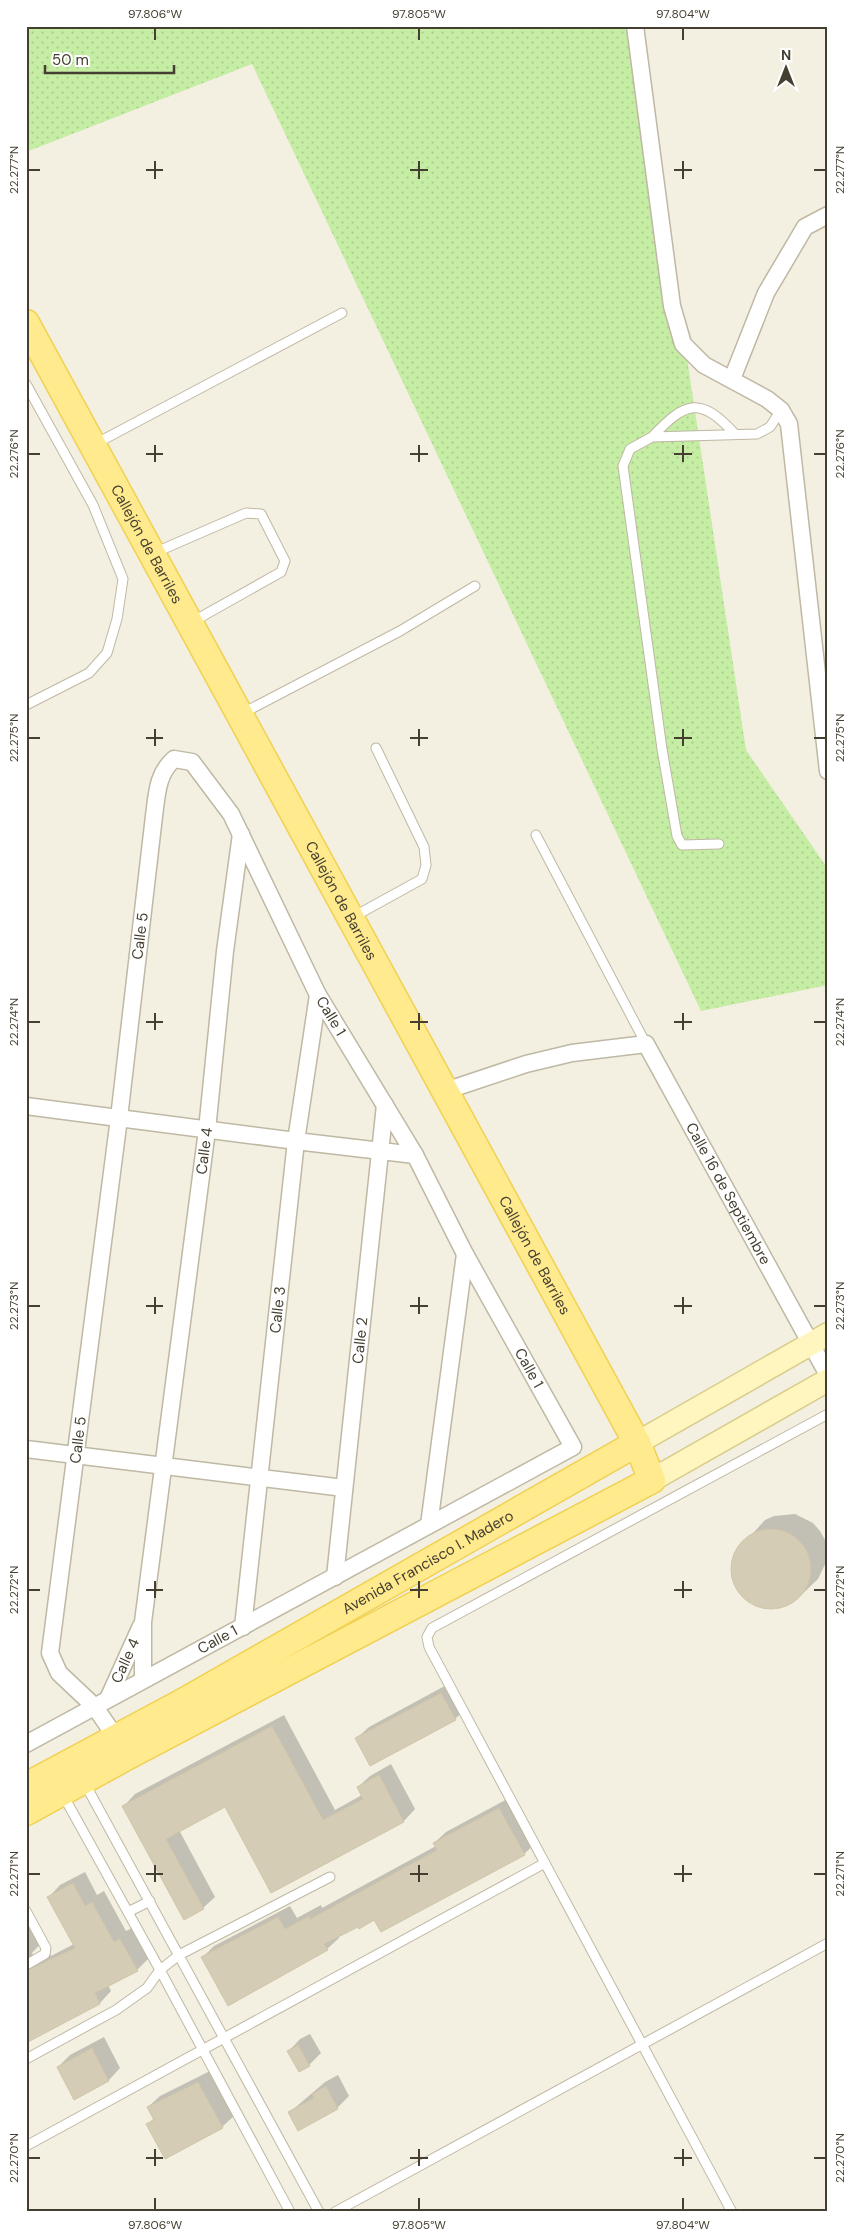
<svg xmlns="http://www.w3.org/2000/svg" width="854" height="2238" viewBox="0 0 854 2238" font-family="'DM Sans',sans-serif">
<style>
.grass{fill:url(#grass-dots)}
.shadow{fill:#0003}
.building{fill:#d5ccb5;stroke:#d1c5a8}
.lines{fill:none;stroke-linecap:round;stroke-linejoin:round}
.lane-casing{stroke:#bfb8a3;stroke-width:11}
.street-casing{stroke:#bfb8a3;stroke-width:19}
.secondary-casing{stroke:#d8cc8a;stroke-width:25}
.primary-casing{stroke:#f1d151;stroke-width:29}
.lane{stroke:#fff;stroke-width:9}
.street{stroke:#fff;stroke-width:16}
.secondary{stroke:#fff6bf;stroke-width:22}
.primary{stroke:#ffea8e;stroke-width:26}
.ticks{fill:none;stroke:#453f31;stroke-width:2}
.labels{text-anchor:middle;stroke-width:4;stroke-linejoin:round;paint-order:stroke}
.street-label{font-size:15px;fill:#453f31;stroke:#fff}
.neatline{fill:none;stroke:#453f31;stroke-width:2}
.ticks-label{font-size:12px;text-anchor:middle;fill:#453f31}
</style>
<defs>
<pattern id="grass-dots" width="8" height="8" patternUnits="userSpaceOnUse" patternTransform="scale(1.25)"><rect width="8" height="8" fill="#c5eda4"/><path d="M2 2h.1M6 6h.1" fill="none" stroke="#abcc8e" stroke-width="1.8" stroke-linecap="round"/></pattern>
</defs>
<rect width="100%" height="100%" fill="#f3efe1"/>
<path class="grass" d="M26,26H637L746,750L828,869V985L701,1011L252,64L26,152Z"/>
<path class="shadow" d="M795,1514L813,1523L820,1531L825,1540L827,1560L818,1579L794,1602L785,1606L764,1608L746,1599L739,1591L732,1572V1562L736,1552L765,1520L774,1516Z
M452,1682L467,1708L455,1719L357,1738L369,1727Z
M284,1715L335,1810L362,1795L358,1787L370,1776L391,1764L415,1809L404,1821L272,1891L226,1806L179,1830L215,1897L203,1908L124,1806L135,1794Z
M828,1732V1756L825,1748Z
M511,1797L536,1843L524,1854L359,1925L338,1936L339,1938L327,1949L203,1957L214,1946L290,1906L297,1918L321,1905L322,1908L436,1846L434,1843L446,1832Z
M85,1872L97,1895L104,1891L126,1931L132,1928L149,1958L137,1970L108,1985L111,1991L100,2003L26,2042V1910L43,1941L32,1953L35,1959H41L50,1954L51,1956L74,1944L49,1897L60,1885Z
M310,2034L321,2053L309,2065L289,2051L300,2039Z
M104,2037L120,2068L109,2080L75,2098L58,2067L70,2055Z
M210,2071L234,2116L222,2127L147,2125L154,2118L148,2107L160,2096Z
M338,2075L349,2096L337,2108L290,2112L325,2082Z"/>
<path class="building" d="M731 1569a40 40 0 1 1 80 0a40 40 0 1 1-80 0Z
M441,1693L456,1720L370,1766L355,1738Z
M272,1726L323,1820L363,1799L357,1787L379,1775L404,1822L271,1893L225,1807L166,1839L204,1909L184,1920L122,1806Z
M499,1808L525,1855L381,1932L374,1920L359,1929L358,1927L324,1944L328,1950L228,2006L201,1957L278,1917L285,1929L309,1916L310,1919L437,1850L433,1843Z
M73,1883L85,1906L92,1902L114,1942L120,1939L138,1971L95,1993L100,2004L26,2043V1971L75,1948L47,1897Z
M298,2045L310,2066L299,2072L287,2051Z
M92,2048L109,2081L74,2100L57,2067Z
M198,2082L223,2128L165,2159L146,2124L154,2120L147,2107Z
M326,2086L338,2109L298,2131L288,2112L314,2098L312,2094Z"/>
<g class="lines">
<defs>
<path id="lane" d="M26,384L93,505L123,579L117,619L107,653L89,673L26,705
M652,437C686,401 700,396 735,434
M95,444L342,313
M154,553L246,513L261,514L285,561L281,572L192,622
M241,714L400,631L475,586
M536,835L646,1044
M719,844L682,845L677,836L662,749L623,466L630,449L652,437L757,434L770,427L781,410
M353,917L422,879L426,865L424,847L376,748
M84,1782L319,2212
M63,1795L160,1970L290,2212
M26,1911L46,1948L45,1954L26,1965
M128,1912L150,1901
M26,2059L116,2010L147,1988L160,1970L179,1955L330,1877
M26,2146L545,1863
M335,2212L828,1943
M732,2212L429,1647L427,1637L432,1628L828,1414"/>
<g id="street">
<path d="M635,26L672,306L683,344L704,365L767,399L781,410L789,424L828,771"/>
<path d="M732,379L766,293L805,227L828,215"/>
<path id="s1" d="M445,1091L526,1064L572,1053L646,1044L828,1375"/>
<path d="M26,1106L296,1141L415,1155"/>
<path d="M26,1449L344,1488"/>
<path d="M429,1525L465,1254"/>
<path id="s2" d="M335,1577L385,1105"/>
<path id="s3" d="M243,1627L296,1141L318,995"/>
<path id="s4" d="M143,1679V1622L207,1130L225,951L241,834"/>
<path id="s5" d="M108,1699L141,1626"/>
<path id="s6" d="M26,1744C208,1644 391,1546 573,1447L465,1254L415,1155L318,995L231,814L192,762L174,759C157,774 157,794 154,816L119,1118L50,1653L59,1673L95,1707L121,1745"/>
</g>
<path id="secondary" d="M637,1443L828,1334
M652,1480L828,1380"/>
<g id="primary">
<path id="s7" d="M26,323L637,1443L652,1480L128,1756L26,1812"/>
<path id="s8" d="M26,1786L181,1703L637,1443"/>
</g>
</defs>
<use href="#lane" class="lane-casing"/>
<use href="#street" class="street-casing"/>
<use href="#secondary" class="secondary-casing"/>
<use href="#primary" class="primary-casing"/>
<use href="#lane" class="lane"/>
<use href="#street" class="street"/>
<use href="#secondary" class="secondary"/>
<use href="#primary" class="primary"/>
</g>
<path class="ticks" d="M155,28V40M419,28V40M683,28V40M155,161V179M419,161V179M683,161V179M28,170H40M146,170H163M410,170H428M674,170H692M814,170H826M155,445V462M419,445V462M683,445V462M28,454H40M146,454H163M410,454H428M674,454H692M814,454H826M155,729V746M419,729V746M683,729V746M28,738H40M146,738H163M410,738H428M674,738H692M814,738H826M155,1013V1030M419,1013V1030M683,1013V1030M28,1022H40M146,1022H163M410,1022H428M674,1022H692M814,1022H826M155,1297V1314M419,1297V1314M683,1297V1314M28,1306H40M146,1306H163M410,1306H428M674,1306H692M814,1306H826M155,1581V1598M419,1581V1598M683,1581V1598M28,1590H40M146,1590H163M410,1590H428M674,1590H692M814,1590H826M155,1865V1882M419,1865V1882M683,1865V1882M28,1874H40M146,1874H163M410,1874H428M674,1874H692M814,1874H826M155,2149V2166M419,2149V2166M683,2149V2166M28,2158H40M146,2158H163M410,2158H428M674,2158H692M814,2158H826M155,2198V2210M419,2198V2210M683,2198V2210"/>
<g class="labels">
<g class="street-label">
<text dy="5" stroke="none"><textPath href="#s7" startOffset="252">Callejón de Barriles</textPath></text>
<text dy="5" stroke="none"><textPath href="#s7" startOffset="658">Callejón de Barriles</textPath></text>
<text transform="translate(140 936) rotate(-83)" y="5">Calle 5</text>
<text transform="translate(331 1016) rotate(59)" y="5">Calle 1</text>
<text dy="5" stroke="none"><textPath href="#s4" startOffset="532">Calle 4</textPath></text>
<text dy="5" stroke="none"><textPath href="#s1" startOffset="378">Calle 16 de Septiembre</textPath></text>
<text dy="5" stroke="none"><textPath href="#s7" startOffset="1062">Callejón de Barriles</textPath></text>
<text dy="5" stroke="none"><textPath href="#s3" startOffset="319">Calle 3</textPath></text>
<text dy="5" stroke="none"><textPath href="#s2" startOffset="238">Calle 2</textPath></text>
<text transform="translate(529 1368) rotate(61)" y="5">Calle 1</text>
<text transform="translate(78 1440) rotate(-83)" y="5">Calle 5</text>
<text dy="5" stroke="none"><textPath href="#s8" startOffset="460">Avenida Francisco I. Madero</textPath></text>
<text dy="5" stroke="none"><textPath href="#s6" startOffset="218">Calle 1</textPath></text>
<text dy="5" stroke="none"><textPath href="#s5" startOffset="42">Calle 4</textPath></text>
</g>
</g>
<rect width="854" height="2238" fill="none" stroke="#ffffff" stroke-width="55"/>
<g transform="translate(786 68)" stroke="#ffffff" stroke-width="4" paint-order="stroke">
<path d="M0-4L9 19L0 12L-9 19Z" fill="#453f31"/>
<text y="-8" font-size="14" font-weight="bold" text-anchor="middle" fill="#453f31">N</text>
</g>
<path d="M45 65v8h129v-8" fill="none" stroke="#453f31" stroke-width="2.5"/>
<text x="52" y="65" font-size="15" fill="#453f31" stroke="#ffffff" stroke-width="4" paint-order="stroke">50 m</text>
<rect x="28" y="28" width="798" height="2182" class="neatline"/>
<g class="ticks-label">
<text x="155" y="18">97.806°W</text>
<text x="419" y="18">97.805°W</text>
<text x="683" y="18">97.804°W</text>
<text transform="translate(14 170) rotate(-90)" y="4">22.277°N</text>
<text transform="translate(840 170) rotate(-90)" y="4">22.277°N</text>
<text transform="translate(14 454) rotate(-90)" y="4">22.276°N</text>
<text transform="translate(840 454) rotate(-90)" y="4">22.276°N</text>
<text transform="translate(14 738) rotate(-90)" y="4">22.275°N</text>
<text transform="translate(840 738) rotate(-90)" y="4">22.275°N</text>
<text transform="translate(14 1022) rotate(-90)" y="4">22.274°N</text>
<text transform="translate(840 1022) rotate(-90)" y="4">22.274°N</text>
<text transform="translate(14 1306) rotate(-90)" y="4">22.273°N</text>
<text transform="translate(840 1306) rotate(-90)" y="4">22.273°N</text>
<text transform="translate(14 1590) rotate(-90)" y="4">22.272°N</text>
<text transform="translate(840 1590) rotate(-90)" y="4">22.272°N</text>
<text transform="translate(14 1874) rotate(-90)" y="4">22.271°N</text>
<text transform="translate(840 1874) rotate(-90)" y="4">22.271°N</text>
<text transform="translate(14 2158) rotate(-90)" y="4">22.270°N</text>
<text transform="translate(840 2158) rotate(-90)" y="4">22.270°N</text>
<text x="155" y="2229">97.806°W</text>
<text x="419" y="2229">97.805°W</text>
<text x="683" y="2229">97.804°W</text>
</g>
</svg>
